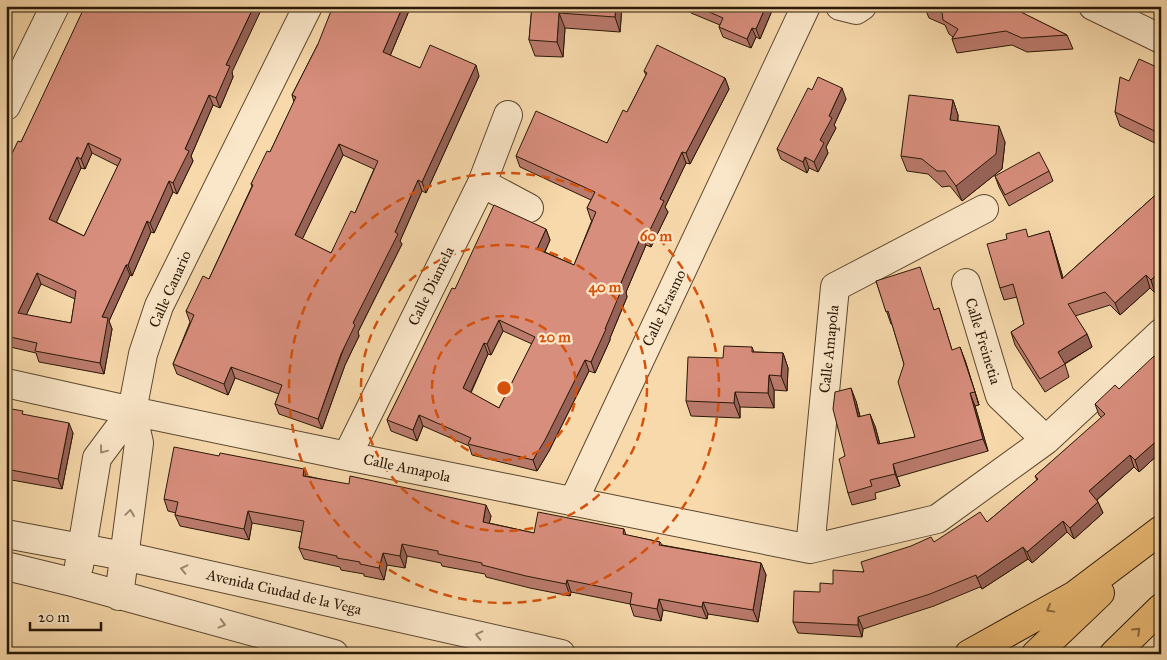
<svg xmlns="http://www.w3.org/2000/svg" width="1167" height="660" viewBox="0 0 1167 660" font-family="'IM FELL Great Primer',serif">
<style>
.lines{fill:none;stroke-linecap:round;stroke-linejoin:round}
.minor-casing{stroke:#5c482f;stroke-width:30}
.major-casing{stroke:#291806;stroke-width:30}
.minor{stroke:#fae6c8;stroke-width:28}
.major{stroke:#ecbc76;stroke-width:28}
.wall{fill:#ba7a6c;stroke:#291806;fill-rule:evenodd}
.shaded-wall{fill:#976358;stroke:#291806}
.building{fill:#d88e7d;stroke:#291806;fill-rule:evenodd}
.oneway{stroke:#9c8971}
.oneway2{stroke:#8a6a3e}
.ring{fill:none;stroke:#d5520b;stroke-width:2.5;stroke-dasharray:9 6}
.labels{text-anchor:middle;stroke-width:4.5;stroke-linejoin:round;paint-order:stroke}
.street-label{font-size:15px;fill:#291806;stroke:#fae6c8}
.centre{fill:#d5520b;stroke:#fae6c8;stroke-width:2.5}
.ring-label{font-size:15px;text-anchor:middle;font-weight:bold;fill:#d5520b;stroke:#fae6c8;stroke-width:4.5;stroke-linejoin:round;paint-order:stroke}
</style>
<rect width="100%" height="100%" fill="#f7d9ab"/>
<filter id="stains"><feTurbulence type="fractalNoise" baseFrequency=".004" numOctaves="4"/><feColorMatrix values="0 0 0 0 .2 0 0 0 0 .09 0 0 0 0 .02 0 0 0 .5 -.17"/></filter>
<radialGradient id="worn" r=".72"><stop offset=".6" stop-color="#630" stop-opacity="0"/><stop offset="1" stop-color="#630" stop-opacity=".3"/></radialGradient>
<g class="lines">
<defs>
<path id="minor" d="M840,6L856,10L862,6
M1093,6L1161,39
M6,106L55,6
M482,183L529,208
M966,283L1000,396L1046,440
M6,383L132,411L347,456L810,549L937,519L1046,440L1161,333
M347,456L482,183L508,115
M573,502L806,6
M6,534L124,556L561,654
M810,549L835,287L984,209
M6,566L76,583L334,654
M79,566L97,458L132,411
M119,596L139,443L132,411L143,354L159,306L308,6"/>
<path id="major" d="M969,654L1075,595L1161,530
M1036,654L1100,593
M1114,654L1161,608"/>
</defs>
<use href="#minor" class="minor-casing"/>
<use href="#major" class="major-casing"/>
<use href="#minor" class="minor"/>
<use href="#major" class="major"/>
</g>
<path class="wall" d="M411,6L390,56L420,68L479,76L426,193L422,191L400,241L402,244L358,332L359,336L345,365L322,429L279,414L275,404L279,394L235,378L228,395L177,374L173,364L190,322L186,311L209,279L252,186L251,184L270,152L294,102L292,95L318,44ZM343,155L374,169L355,213L331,253L302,239Z
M419,6H431L429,11Z
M532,6H622L620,32L565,28L563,57L535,56L529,40Z
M689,6H774L760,39L756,37L751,48L723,37L719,27L720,25L691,13Z
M924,6H1015L1014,9L1067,35L1073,49L1027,52L1012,45L957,53L952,39L953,37L949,34L945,25L929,18Z
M88,9L232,72L233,77L220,108L213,105L191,156L193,161L177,194L173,192L154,233L151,232L132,276L130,275L109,321L112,329L104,374L39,362L36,353L6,346V166L21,142ZM92,153L118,166L84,236L56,222L81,168L85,169ZM41,284L75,299L71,323L26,315Z
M1161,69V146L1120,126L1115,112L1129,81Z
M644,71L725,78L729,89L690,164L686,163L665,207L668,212L651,247L646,245L626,292L627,297L610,338V340L595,373L589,371L549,451L537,471L472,455L469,446L423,426L417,441L391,431L387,420L455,289L546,229L550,240L545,252L574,265L592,220H591L587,208L591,200L520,167L516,156L607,143L627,112L646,75ZM503,331L532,344L499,408L471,393L488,354L491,355Z
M812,90L846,99L834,125L836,128L826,147L828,153L818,172L809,168L807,173L781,159L777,149Z
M953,100L958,115V121L1005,142L1002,169L962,201L950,186L942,187L928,174L907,171L901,156Z
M1049,171L1053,181L1009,206L999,187L995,176Z
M1161,190L1155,293L1150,288L1120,315L1110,305L1075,316L1087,334L1092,347L1065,364L1069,377L1045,392L1015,345L1011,332L1024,324L1017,297L1004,300L1000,288L1029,237L1049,231L1053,244L1063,278Z
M876,281L935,310L939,308L952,350L965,360L979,405L975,406L988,451L897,477L900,486L875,493L876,499L852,505L848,493L845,456L856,401L860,416L875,426L880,444L915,437L904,364L892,324H891Z
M752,347L754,352L783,353L788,368L787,391L774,390V408L740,407V418L691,416L686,401L723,358Z
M1161,355V452L1139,472L1134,467L1097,500L1098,502L1103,513L1074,539L1067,532L1032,563L1028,559L982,589L980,587L934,606L863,629L862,637L798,633L793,622L820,592L833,584L934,542L987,522L1037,480L1035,476L1102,418L1099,415L1095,404L1119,389Z
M6,408L73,433L62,489L6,479Z
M307,476L491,516L489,523L534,533L624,529L626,535L660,542L662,545L761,563L766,575L758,622L708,614L707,619L663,610L661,621L634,616L630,604L571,592L570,596L530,588L486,577L485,574L442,566L441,563L407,556L405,568L387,565L384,580L364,576V574L341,570L340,567L304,559L299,548L302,532L252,523L249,540L180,526L175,515L176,513L168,511L164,499Z"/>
<path class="shaded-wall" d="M254,6H263L232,72L233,77L220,108L216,98L226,65Z
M403,6H411L387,63L383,52Z
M427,6H431L429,11Z
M616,6H622L620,32L615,17Z
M766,6H774L760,39L756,29Z
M559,13L565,28L563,57L557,42Z
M752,28L756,37L751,48L747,39Z
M476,65L479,76L426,193L422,182Z
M725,78L729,89L690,164L686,153Z
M842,88L846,99L834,125L836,128L826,147L828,153L818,172L814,162L820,140L829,116Z
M209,95L213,105L191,156L193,161L177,194L173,183L185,149Z
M953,100L958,115L956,135L950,120Z
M999,126L1005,142L1002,169L962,201L956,186Z
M88,143L92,153L85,169L81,159Z
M339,144L343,155L299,246L295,235Z
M682,152L686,163L665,207L668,212L651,247L647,236L660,199Z
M77,157L81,168L53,230L49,219Z
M805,157L809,168L807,173L803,162Z
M418,180L422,191L400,241L402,244L358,332L359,336L345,365L322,429L318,419L353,323L395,232Z
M169,181L173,192L154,233L150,223Z
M147,221L151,232L132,276L128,265Z
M546,229L550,240L541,260L537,249Z
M1049,231L1053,244L1067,291L1062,279Z
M642,234L646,245L626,292L627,297L610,338V340L595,373L591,362L605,329L620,285Z
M126,265L130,275L109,321L112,329L104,374L100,363L102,317Z
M1161,270V287L1155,293L1151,280Z
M37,273L41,284L22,324L18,313Z
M1146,275L1150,288L1120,315L1115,303Z
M499,320L503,331L491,355L487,344Z
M1087,334L1092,347L1062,365L1058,352Z
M484,343L488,354L467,400L463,388Z
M960,347L965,360L979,405L975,392Z
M783,353L788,368L787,391L781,376Z
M585,360L589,371L549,451L537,471L533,460Z
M231,367L235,378L228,395L224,384Z
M769,375L774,390V408L768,393Z
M851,388L856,401L863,430L858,417Z
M735,392L740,407V418L734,403Z
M970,393L975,406L988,451L983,439Z
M870,414L875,426L883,457L878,444Z
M419,415L423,426L417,441L413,430Z
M69,423L73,433L62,489L58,479Z
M1161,437V452L1139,472L1135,460Z
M1130,455L1134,467L1093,503L1089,491Z
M893,464L897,477L900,486L895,474Z
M304,469L308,481L303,476Z
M1098,502L1103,513L1074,539L1070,528Z
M486,505L491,516L487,533L483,522Z
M248,511L252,523L249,540L244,529Z
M1063,521L1067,532L1032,563L1027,552Z
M402,544L407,556L405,568L400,556Z
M1023,547L1028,559L982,589L977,578Z
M383,553L387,565L384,580L379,568Z
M761,563L766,575L758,622L753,610Z
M567,580L571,592L570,596L566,584Z
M659,599L663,610L661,621L657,609Z
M703,602L708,614L707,619L702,607Z
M858,617L863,629L862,637L858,625Z"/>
<path class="building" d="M90,6H254L226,65L230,66L216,98L209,95L185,149L189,151L173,183L169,181L150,223L147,221L128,265H126L102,317L108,318L100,363L35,351L37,343L6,336V166L18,141L21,142L84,8L88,9ZM88,143L121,159L84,236L49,219L77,157L81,159ZM37,273L76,291L71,323L18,313Z
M333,6H403L383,52L420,68L430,45L476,65L422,182L418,180L395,232L398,234L353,323L355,325L341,354L318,419L275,404L282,385L231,367L224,384L173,364L194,315L186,311L203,276L209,279L253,185L251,184L267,151L270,152L296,97L292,95L318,44ZM339,144L378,161L355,213L351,211L331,253L295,235Z
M532,6H616L615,17L559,13L557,42L529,40Z
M695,6H766L756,29L752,28L747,39L719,27L723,18Z
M929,6H1009L1067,35L1022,38L1006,31L952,39L958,29L943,20L942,12Z
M657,45L725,78L686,153L682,152L660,199L664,201L647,236L642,234L620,285L623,286L605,329H606L591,362L585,360L545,440L533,460L468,444L471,438L419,415L413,430L387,420L452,288L455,289L494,205L546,229L537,249L574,265L596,212L587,208L595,192L516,156L536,111L607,143L623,110L627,112L647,73L644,71ZM499,320L535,337L499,408L463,388L484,343L487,344Z
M1139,59L1161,69V134L1115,112L1120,77L1129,81Z
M818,77L842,88L829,116L832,118L820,140L824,143L814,162L805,157L803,162L777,149L808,88L812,90Z
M909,95L953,100L950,120L999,126L996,154L956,186L945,171H937L922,159L901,156Z
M1039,152L1049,171L1005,195L995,176Z
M1161,190V270L1151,280L1146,275L1115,303L1105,292L1068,304L1087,334L1058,352L1065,364L1040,379L1011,332L1024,324L1013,284L1000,288L987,244L1007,239L1006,234L1026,229L1028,237L1049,231L1062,279Z
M920,267L934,310L939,308L952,350L960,347L975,392L970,393L983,439L893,464L895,474L870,480L872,486L848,493L839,459L845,456L833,409L835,392L851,388L858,417L870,414L878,444L915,437L898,382L904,364L888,311L886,312L876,281Z
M724,346L752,347V352L783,353L781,376L769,375L768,393L735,392L734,403L686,401L688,357L723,358Z
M1161,355V437L1135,460L1130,455L1089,491L1098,502L1070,528L1063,521L1027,552L1023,547L977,578L976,575L930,594L858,617V625L793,622L794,591L820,592V583L833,584V570L864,572L861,562L911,546L931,537L934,542L980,512L987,522L1038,479L1035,476L1105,414L1095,404L1115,385L1119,389L1154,356L1156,359Z
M6,408L23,411L22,414L69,423L58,479L6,469Z
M174,447L219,456L220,453L304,469L303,476L349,484L350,476L486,505L483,522L534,533L538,512L624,529L623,534L660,542L659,545L761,563L753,610L703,602L702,607L659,599L657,609L630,604L632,593L567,580L566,584L526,576L482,565V563L438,554V551L402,544L400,556L383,553L379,568L360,564V562L337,558V556L299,548L304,521L248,511L244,529L175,515L178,502L164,499Z"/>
<defs><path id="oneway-chevron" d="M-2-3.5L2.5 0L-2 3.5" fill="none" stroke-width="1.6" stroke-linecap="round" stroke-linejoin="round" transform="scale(1.25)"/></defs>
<g class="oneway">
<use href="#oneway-chevron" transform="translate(103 450) rotate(127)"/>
<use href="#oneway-chevron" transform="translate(130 513) rotate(-82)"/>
<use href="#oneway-chevron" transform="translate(184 569) rotate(-167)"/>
<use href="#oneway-chevron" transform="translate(222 624) rotate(15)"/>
<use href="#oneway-chevron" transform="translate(479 635) rotate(-167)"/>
</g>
<g class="oneway2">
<use href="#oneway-chevron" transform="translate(1050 609) rotate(151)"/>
<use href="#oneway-chevron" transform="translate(1137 631) rotate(-44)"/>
</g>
<g class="ring">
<circle cx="504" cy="388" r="72"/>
<circle cx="504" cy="388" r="143"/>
<circle cx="504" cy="388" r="215"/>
</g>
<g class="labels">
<g class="street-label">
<text transform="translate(431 286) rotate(-64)" y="5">Calle Diamela</text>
<text transform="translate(170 289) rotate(-66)" y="5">Calle Canario</text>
<text transform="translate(664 308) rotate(-65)" y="5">Calle Erasmo</text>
<text transform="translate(983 341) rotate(73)" y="5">Calle Freinetia</text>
<text transform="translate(829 349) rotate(-84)" y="5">Calle Amapola</text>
<text transform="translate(407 468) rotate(12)" y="5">Calle Amapola</text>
<text transform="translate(284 592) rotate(13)" y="5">Avenida Ciudad de la Vega</text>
</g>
</g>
<circle cx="504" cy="388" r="8" class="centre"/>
<g class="ring-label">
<text x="656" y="241">60 m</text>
<text x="605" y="292">40 m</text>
<text x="555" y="342">20 m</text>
</g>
<rect width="1167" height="660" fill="none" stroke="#f7d9ab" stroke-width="25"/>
<rect x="8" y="8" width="1152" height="645" fill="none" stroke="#291806" stroke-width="2.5"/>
<rect x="12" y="12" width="1142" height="635" fill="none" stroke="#291806"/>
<path d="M30 622v8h71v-8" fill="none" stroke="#291806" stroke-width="2.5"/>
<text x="38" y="622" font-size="15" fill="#291806" stroke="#fae6c8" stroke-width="4" paint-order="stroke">20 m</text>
<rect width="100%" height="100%" filter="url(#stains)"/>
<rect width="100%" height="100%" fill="url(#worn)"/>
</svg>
